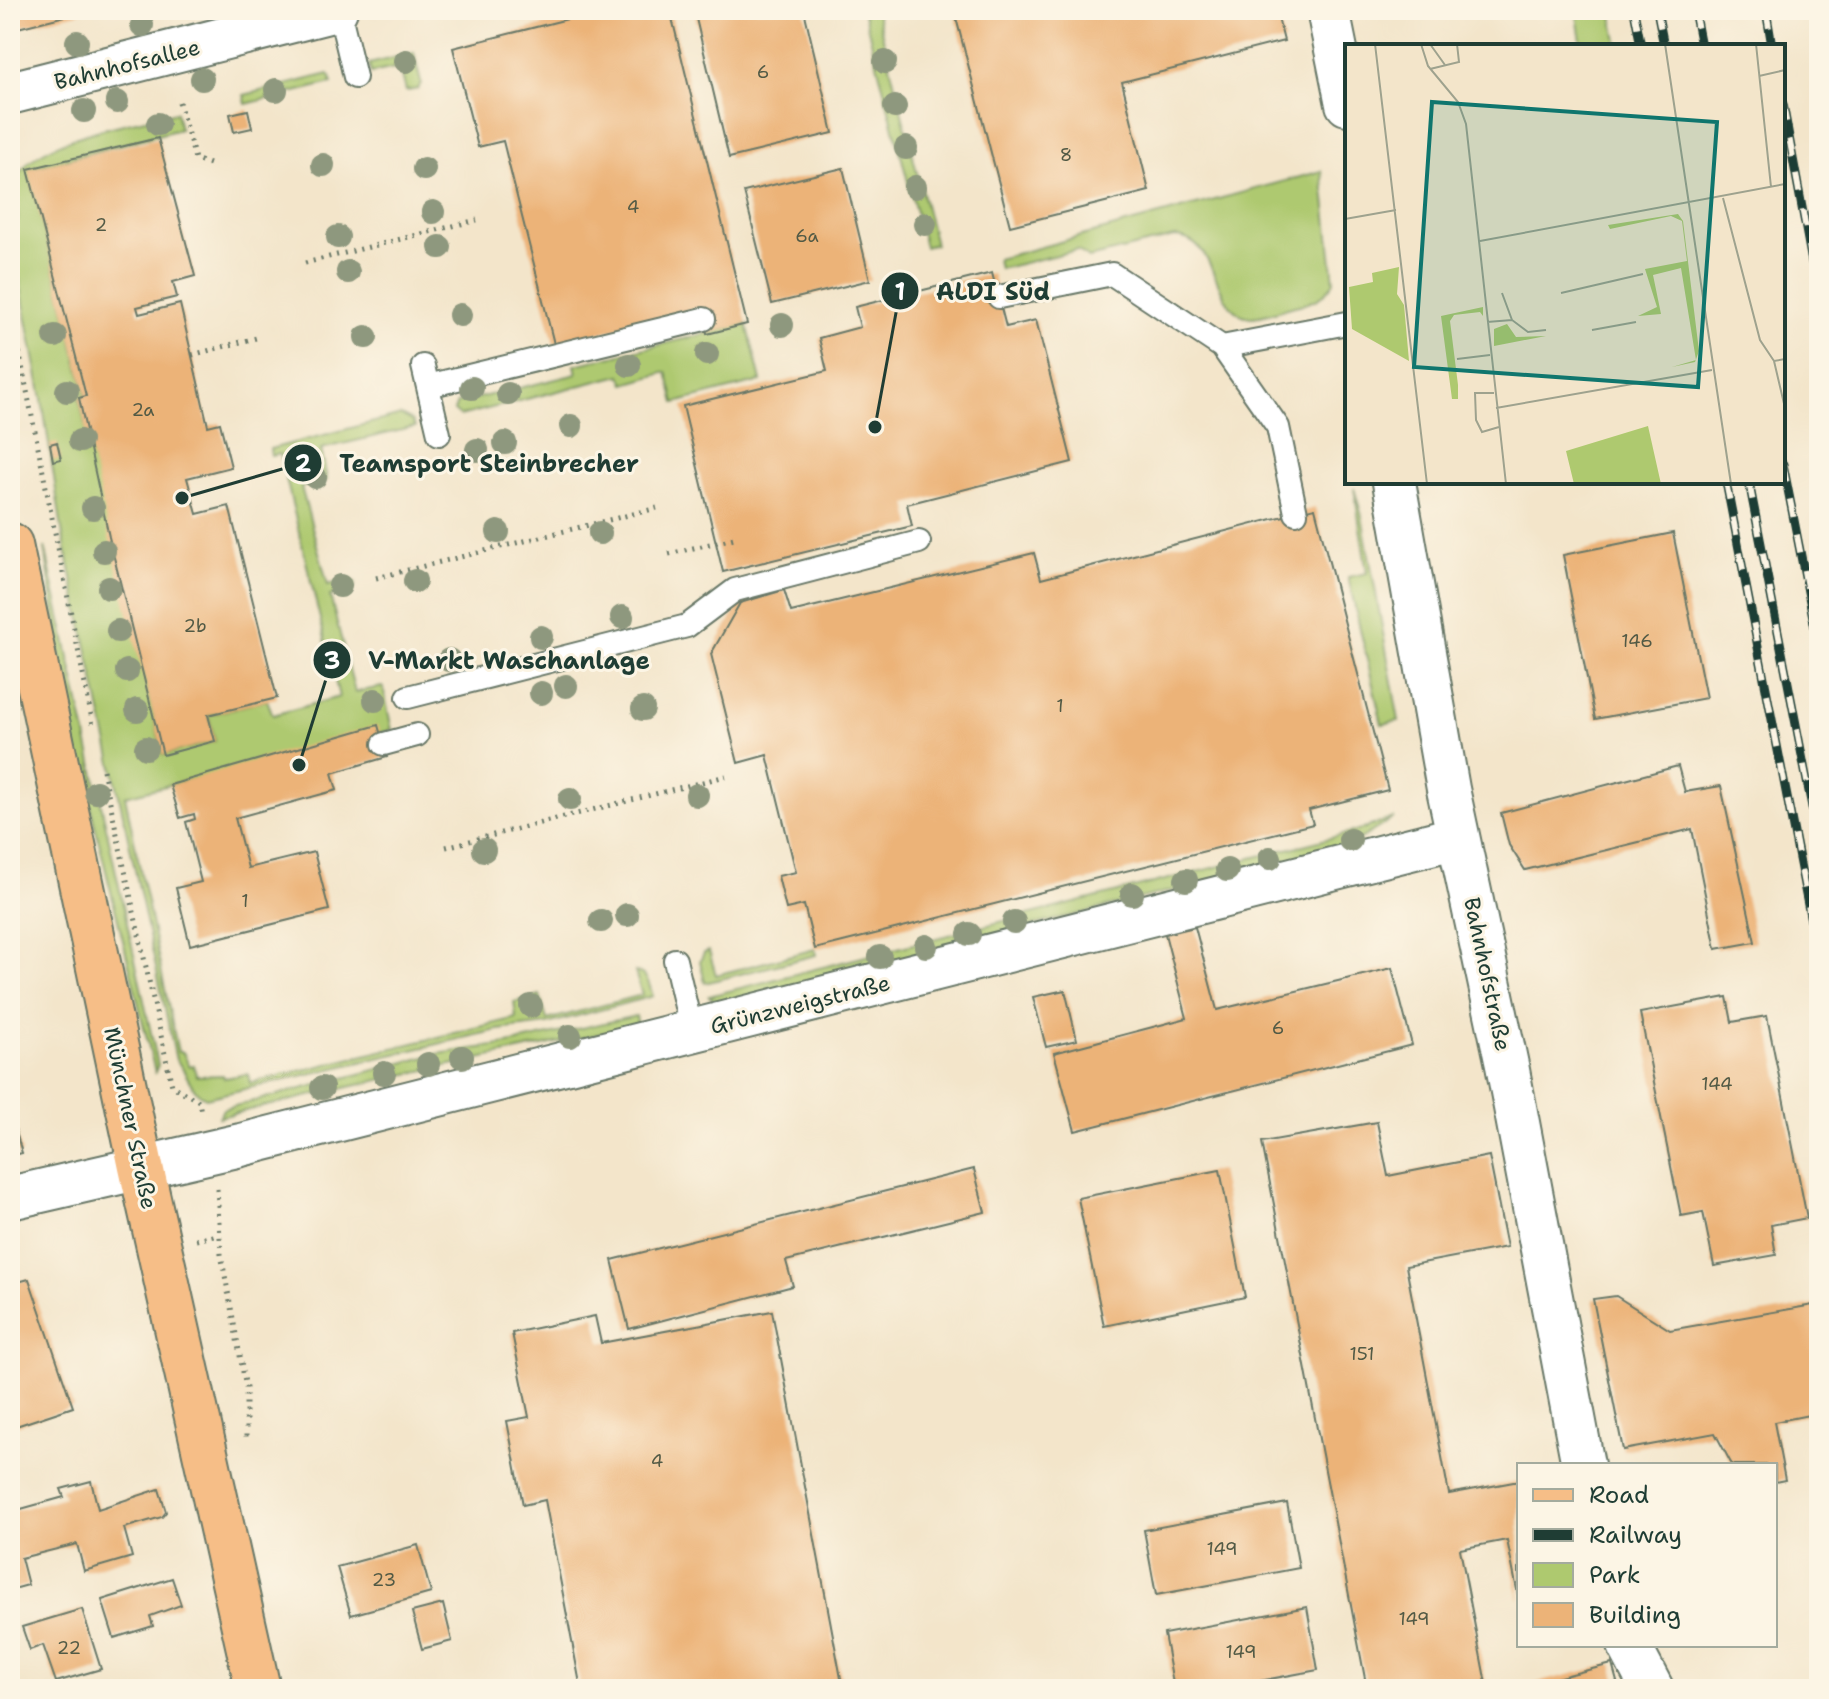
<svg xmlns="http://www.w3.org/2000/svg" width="1829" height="1699" viewBox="0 0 1829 1699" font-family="'Shantell Sans',sans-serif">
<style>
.green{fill:#aec96f;stroke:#668352;stroke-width:2}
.building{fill:#ecb378}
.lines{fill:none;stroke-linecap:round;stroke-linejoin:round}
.lane-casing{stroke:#697868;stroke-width:26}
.street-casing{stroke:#697868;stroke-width:46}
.primary-casing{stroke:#697868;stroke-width:48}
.path{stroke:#697868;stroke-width:5;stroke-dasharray:2 6;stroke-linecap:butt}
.lane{stroke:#fff;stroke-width:22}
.street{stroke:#fff;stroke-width:42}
.primary{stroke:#f6be87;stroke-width:44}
.rail-casing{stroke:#1f3d34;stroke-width:9}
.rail{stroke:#fcf5e5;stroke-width:6;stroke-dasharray:18;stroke-linecap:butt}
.tree{fill:#8e987e}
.labels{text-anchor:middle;stroke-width:6;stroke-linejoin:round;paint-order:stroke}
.number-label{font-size:18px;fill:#525a45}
.street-label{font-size:22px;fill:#1f3d34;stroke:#fcf5e5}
.inset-road{fill:none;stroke:#9ea28e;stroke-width:2}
.view{fill:#0f766e;fill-opacity:0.15;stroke:#0f766e;stroke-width:4}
.inset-edge{fill:none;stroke:#1f3d34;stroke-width:4}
.leader{fill:none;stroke:#1f3d34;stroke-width:3}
.callout-dot{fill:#1f3d34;stroke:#fcf5e5;stroke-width:3}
.mark-label{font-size:24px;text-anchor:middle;font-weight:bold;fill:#fff}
.callout-label{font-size:24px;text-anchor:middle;font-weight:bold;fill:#1f3d34;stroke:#fcf5e5;stroke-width:6;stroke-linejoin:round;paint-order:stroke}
</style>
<rect width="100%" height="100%" fill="#fcf5e5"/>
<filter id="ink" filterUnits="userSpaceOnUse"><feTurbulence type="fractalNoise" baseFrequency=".0125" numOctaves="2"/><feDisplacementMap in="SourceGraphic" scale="16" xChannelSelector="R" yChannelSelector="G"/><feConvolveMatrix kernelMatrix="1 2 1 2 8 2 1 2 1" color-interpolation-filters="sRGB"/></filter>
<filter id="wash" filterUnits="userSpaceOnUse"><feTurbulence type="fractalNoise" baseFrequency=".006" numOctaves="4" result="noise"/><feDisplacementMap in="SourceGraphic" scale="32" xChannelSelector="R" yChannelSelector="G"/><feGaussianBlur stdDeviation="1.8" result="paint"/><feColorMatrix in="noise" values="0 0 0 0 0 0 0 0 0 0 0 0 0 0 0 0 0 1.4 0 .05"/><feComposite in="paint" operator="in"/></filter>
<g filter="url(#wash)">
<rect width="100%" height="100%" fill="#f3e5ca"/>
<path class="green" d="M863,10H876L935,244L925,247Z
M1576,10H1611L1618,46H1582Z
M414,53L421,83L418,89L406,91L400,67L371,73L369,64Z
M329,74L332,83L246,104L244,95Z
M176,112L180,129L29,169L86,396L79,398L163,755L215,741L208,715L267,700L273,715L339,697L280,454L271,456L270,449L401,415L412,421L415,427L321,449L327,480L301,487L328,585L351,579L356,583L354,589L330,596L355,692L383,687L392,730L125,796L178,1052H183L189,1066L194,1065L196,1076L223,1075L224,1078L248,1074L250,1083L516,1018L514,1002L540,995L547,1020L642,995L635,972C649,974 649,985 653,996L547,1024L498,1030L206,1098C190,1091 188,1073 176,1060L63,536L42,399L10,230L18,220C17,206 13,190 18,177C35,137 137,122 176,112Z
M1322,171L1334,282C1319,303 1313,301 1288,308C1276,311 1263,317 1251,317C1211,315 1221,237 1174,237L1089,258L1077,250L999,269L997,259Z
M747,324L761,381L675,403L667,372L625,384L621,375L460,416L454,411L457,403L577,374L575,365Z
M1354,488L1362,516L1399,721L1382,724L1348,577L1367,573Z
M45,547L158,1065L155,1072L70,723Z
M1394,818L1349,846L729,1002L714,1000L709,996L1350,833Z
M815,949L816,955L705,983L700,961L704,953L709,951L716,975Z
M636,1016L638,1026L388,1078L219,1117L223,1109L437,1054L508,1044Z"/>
<g id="blocks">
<path class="building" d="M10,10H84L85,11L10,30Z
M603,10H670L747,324L707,334L701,308L554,344L503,141L478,147L453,48Z
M694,10H804L833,133L729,158Z
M954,10H1276L1284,41L1122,82L1149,191L1010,226Z
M248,110L252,128L234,132L230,114Z
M158,138L195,276L173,282L177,297L137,307L139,314L180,304L208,426L220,423L231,467L187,478L197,514L229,506L277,698L208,715L215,741L163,755L109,537L79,398L86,396L28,169Z
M843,168L870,280L772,304L744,192Z
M992,273L1006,327L1036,320L1072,462L907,504L912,526L723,572L683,406L827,371L819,338L860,327L855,307Z
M57,442L61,459L53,461L50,444Z
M1315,508L1388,790L1309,810L1313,824L815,949L804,905L786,909L778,876L796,872L767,755L738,763L711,654L740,603L784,590L791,612L1034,553L1041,579Z
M1673,533L1706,698L1595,719L1563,555Z
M378,725L387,757L332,773L337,790L235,818L248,868L314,852L329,910L190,945L176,888L201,882L186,822L195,819L194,814L180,818L170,785Z
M1678,766L1685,792L1721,786L1755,942L1716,949L1692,829L1525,870L1509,845L1501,813Z
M1195,927L1217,1010L1392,968L1412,1045L1075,1131L1054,1053L1187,1018L1165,934Z
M1065,990L1077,1040L1046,1047L1033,997Z
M1727,997L1732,1022L1767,1016L1807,1218L1771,1225L1776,1255L1714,1266L1703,1212L1681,1216L1640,1013Z
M10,1111L22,1153L10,1156Z
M1377,1122L1388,1176L1489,1156L1507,1247L1406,1266L1449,1494L1519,1481V1600L1507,1540L1460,1549L1487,1689H1367L1262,1142Z
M974,1169L985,1212L786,1261L793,1286L629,1329L612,1260Z
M1220,1170L1245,1297L1104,1326L1078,1198Z
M29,1279L73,1407L10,1428V1284Z
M1616,1296L1670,1330L1819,1304V1413L1774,1422L1785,1480L1775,1482V1465H1732L1715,1433L1623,1450L1593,1299Z
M772,1311L843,1689H581L545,1500L523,1505L507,1421L529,1417L512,1333L595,1316L601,1343Z
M91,1481L98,1509L159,1489L166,1512L162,1517L124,1528L132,1557L84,1571L77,1544L21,1558L28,1585L10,1590V1512L64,1497L61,1489Z
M1287,1503L1299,1568L1156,1595L1144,1530Z
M418,1545L431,1593L351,1615L337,1567Z
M172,1578L181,1605L150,1616L153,1626L114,1638L102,1600Z
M443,1604L452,1641L422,1649L412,1612Z
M1307,1607L1318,1670L1216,1689H1174L1164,1634Z
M82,1609L101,1669L56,1682L43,1645L30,1650L22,1627Z
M1612,1664L1619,1689H1516V1688Z"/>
</g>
</g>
<g filter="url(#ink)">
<use href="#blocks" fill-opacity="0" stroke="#697868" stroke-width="2"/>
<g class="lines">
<defs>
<path id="lane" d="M339,10L355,77
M999,297L1112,274L1222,347L1278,427L1296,513
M1222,347L1347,323
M423,366L439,434
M428,386L704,319
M408,697L687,626L735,590L919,542
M384,744L417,735
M675,960L692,1032"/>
<path id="street" d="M1328,10L1347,104
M10,93L336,10
M1394,482L1448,789L1507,1065L1583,1465
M10,1198L241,1145L1458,837
M1629,1645L1652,1689"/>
<path id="primary" d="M10,545L141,1167L258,1689"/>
</defs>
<use href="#lane" class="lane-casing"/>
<use href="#street" class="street-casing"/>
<use href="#primary" class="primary-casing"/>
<path class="path" d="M179,102L195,159L212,165
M305,263L477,220
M10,305L93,725
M192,355L256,338
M669,554L734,538
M376,578L657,508
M103,770L172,1086L199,1101L201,1113
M446,847L726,776
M217,1189L221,1254L246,1388V1437
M196,1240L218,1235"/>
<use href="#lane" class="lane"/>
<use href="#street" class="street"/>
<use href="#primary" class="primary"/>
<defs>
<path id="rail" d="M1634,10L1641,46
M1657,10L1664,46
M1694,10L1701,46
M1766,10L1772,46
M1783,104L1819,300
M1783,464L1819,648
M1726,482L1819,962
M1749,482L1819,843"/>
</defs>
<use href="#rail" class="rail-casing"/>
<use href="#rail" class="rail"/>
</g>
<g class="tree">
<circle cx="142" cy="25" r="12"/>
<circle cx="77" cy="42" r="12"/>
<circle cx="406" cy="61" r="12"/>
<circle cx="885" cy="62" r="12"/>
<circle cx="202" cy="79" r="12"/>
<circle cx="276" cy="90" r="12"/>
<circle cx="117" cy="102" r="12"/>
<circle cx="895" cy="107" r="12"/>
<circle cx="84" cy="111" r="12"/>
<circle cx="158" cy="124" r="12"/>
<circle cx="906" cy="148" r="12"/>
<circle cx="323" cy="165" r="12"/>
<circle cx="424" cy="169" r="12"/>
<circle cx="915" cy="187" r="12"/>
<circle cx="433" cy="212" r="12"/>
<circle cx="925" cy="224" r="12"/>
<circle cx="338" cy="237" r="12"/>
<circle cx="440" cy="247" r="12"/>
<circle cx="348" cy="272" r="12"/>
<circle cx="460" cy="315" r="12"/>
<circle cx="782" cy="325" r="12"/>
<circle cx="55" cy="336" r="12"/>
<circle cx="366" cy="337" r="12"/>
<circle cx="707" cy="354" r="12"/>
<circle cx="629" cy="365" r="12"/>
<circle cx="472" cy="388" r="12"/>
<circle cx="67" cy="391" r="12"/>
<circle cx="508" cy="394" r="12"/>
<circle cx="571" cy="426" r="12"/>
<circle cx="80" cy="441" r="12"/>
<circle cx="505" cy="443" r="12"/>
<circle cx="477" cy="450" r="12"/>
<circle cx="315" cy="477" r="12"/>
<circle cx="93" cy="508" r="12"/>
<circle cx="498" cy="532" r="12"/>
<circle cx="600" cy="533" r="12"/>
<circle cx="104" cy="551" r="12"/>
<circle cx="415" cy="581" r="12"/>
<circle cx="340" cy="586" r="12"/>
<circle cx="109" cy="588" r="12"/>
<circle cx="622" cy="617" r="12"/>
<circle cx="118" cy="631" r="12"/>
<circle cx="541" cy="637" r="12"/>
<circle cx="449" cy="660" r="12"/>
<circle cx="127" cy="671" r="12"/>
<circle cx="566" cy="686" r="12"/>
<circle cx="541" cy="693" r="12"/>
<circle cx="375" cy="700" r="12"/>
<circle cx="643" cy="709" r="12"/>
<circle cx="137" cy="710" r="12"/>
<circle cx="146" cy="748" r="12"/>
<circle cx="96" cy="792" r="12"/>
<circle cx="697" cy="795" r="12"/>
<circle cx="570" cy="799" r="12"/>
<circle cx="1350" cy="840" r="12"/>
<circle cx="484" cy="850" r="12"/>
<circle cx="1270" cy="858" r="12"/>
<circle cx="1227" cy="870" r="12"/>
<circle cx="1186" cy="880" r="12"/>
<circle cx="1132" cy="894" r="12"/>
<circle cx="627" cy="915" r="12"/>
<circle cx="601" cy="921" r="12"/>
<circle cx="1014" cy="922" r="12"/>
<circle cx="969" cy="934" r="12"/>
<circle cx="926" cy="946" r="12"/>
<circle cx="880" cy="957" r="12"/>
<circle cx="531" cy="1006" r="12"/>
<circle cx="570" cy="1036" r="12"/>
<circle cx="462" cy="1057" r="12"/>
<circle cx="428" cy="1064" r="12"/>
<circle cx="384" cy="1073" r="12"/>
<circle cx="322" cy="1088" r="12"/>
</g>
</g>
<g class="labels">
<g class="number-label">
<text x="763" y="78">6</text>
<text x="1066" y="161">8</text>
<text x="633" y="213">4</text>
<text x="101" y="231">2</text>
<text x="807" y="242">6a</text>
<text x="143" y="416">2a</text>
<text x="195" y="632">2b</text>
<text x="1637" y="647">146</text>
<text x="1060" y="712">1</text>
<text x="245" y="907">1</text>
<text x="1278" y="1034">6</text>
<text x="1717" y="1090">144</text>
<text x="1362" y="1360">151</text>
<text x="657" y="1467">4</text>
<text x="1222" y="1555">149</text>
<text x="384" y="1586">23</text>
<text x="1414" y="1625">149</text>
<text x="69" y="1654">22</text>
<text x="1241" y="1658">149</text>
</g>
<g class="street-label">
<text transform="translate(127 64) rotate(-14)" y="8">Bahnhofsallee</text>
<text transform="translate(1488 974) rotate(78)" y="8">Bahnhofstraße</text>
<text transform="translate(800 1004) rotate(-14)" y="8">Grünzweigstraße</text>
<text transform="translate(131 1118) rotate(78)" y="8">Münchner Straße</text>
</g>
</g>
<g transform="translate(1345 44)">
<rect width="440" height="440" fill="#f3e5ca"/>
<path d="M333,170L338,177L354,307L350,318L327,323L351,316L336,224L308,231L316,270L293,272L312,263L300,225L342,217L337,177L326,172L265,185L263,181ZM54,223L52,250L59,261L64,317L7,285L4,243L28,238L27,229ZM138,263V272L135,268L109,271L105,277L113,341V355H107L96,272ZM162,280L171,293L201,292L149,302V285ZM303,382L316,440H229L221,407Z" fill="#aec96f"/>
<path class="inset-road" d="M30,0L82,440M76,0L83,22L113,58L121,80L161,440M85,0L100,21M320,0L386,440M411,0L426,143M85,25L114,18L112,0M414,32L440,26M378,154L415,296L429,317L440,315M0,175L51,166M135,197L440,140M157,249L167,276L183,288L201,286M216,249L298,230M142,278L167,276M247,286L291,278M112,315L145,311M429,317L440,364M149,349H130L131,376L137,388L154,383M151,364L367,326"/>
<path class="view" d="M87,58L372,78L353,343L69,323Z"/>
<rect width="440" height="440" class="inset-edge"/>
</g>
<path class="leader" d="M875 427L900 291M182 498L303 463M299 765L332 660"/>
<g class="callout-dot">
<circle cx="875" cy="427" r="8"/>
<circle cx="182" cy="498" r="8"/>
<circle cx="299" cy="765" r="8"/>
<circle cx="900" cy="291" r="20"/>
<circle cx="303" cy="463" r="20"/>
<circle cx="332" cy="660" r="20"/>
</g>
<g class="mark-label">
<text x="900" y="300">1</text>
<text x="303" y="472">2</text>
<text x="332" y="669">3</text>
</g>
<g class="callout-label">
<text x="993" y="300">ALDI Süd</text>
<text x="489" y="472">Teamsport Steinbrecher</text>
<text x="509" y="669">V-Markt Waschanlage</text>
</g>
<rect width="1829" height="1699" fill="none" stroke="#fcf5e5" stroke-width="40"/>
<rect x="1517" y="1463" width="260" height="184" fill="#fcf5e5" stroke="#a4ab9e" stroke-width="2"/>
<rect x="1533" y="1489" width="40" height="12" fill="#f6be87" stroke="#a4ab9e" stroke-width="2"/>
<text x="1589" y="1503" font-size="24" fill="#1f3d34">Road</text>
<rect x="1533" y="1529" width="40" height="12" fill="#1f3d34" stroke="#a4ab9e" stroke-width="2"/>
<text x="1589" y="1543" font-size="24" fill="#1f3d34">Railway</text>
<rect x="1533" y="1563" width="40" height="24" fill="#aec96f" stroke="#a4ab9e" stroke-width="2"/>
<text x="1589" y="1583" font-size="24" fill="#1f3d34">Park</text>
<rect x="1533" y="1603" width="40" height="24" fill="#ecb378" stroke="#a4ab9e" stroke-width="2"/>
<text x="1589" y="1623" font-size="24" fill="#1f3d34">Building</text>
</svg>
